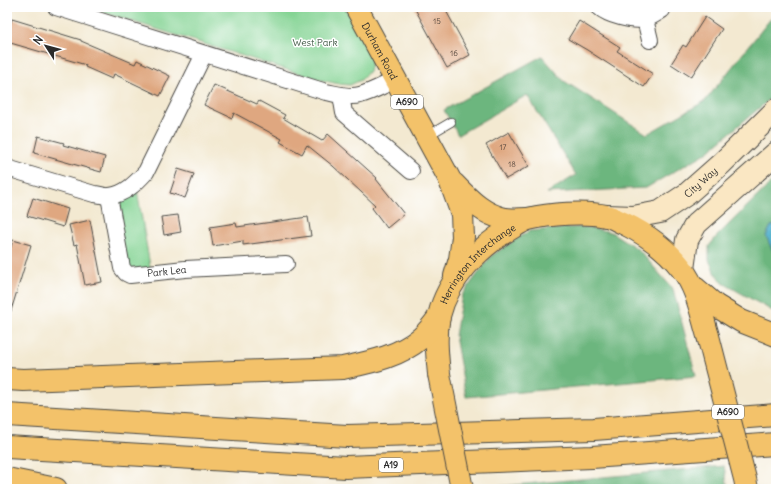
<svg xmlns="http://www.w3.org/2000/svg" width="783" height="496" viewBox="0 0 783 496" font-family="Delius,sans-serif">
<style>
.green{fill:#85d494;stroke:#588060}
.forest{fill:#6cb67e;stroke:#4c7054}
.water{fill:#4badca;stroke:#3b6c7a}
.building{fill:#dfa780}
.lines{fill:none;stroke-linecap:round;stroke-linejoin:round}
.lane-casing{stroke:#494844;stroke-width:10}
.street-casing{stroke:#494844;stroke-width:18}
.secondary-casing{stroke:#494844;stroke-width:24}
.highway-casing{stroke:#494844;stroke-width:24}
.lane{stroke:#fff;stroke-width:8}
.street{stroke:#fff;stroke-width:16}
.secondary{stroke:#fae7c3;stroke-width:22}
.highway{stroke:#f3c26a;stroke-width:22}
.highway-bridge-casing{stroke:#494844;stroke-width:24;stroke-linecap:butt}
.highway-bridge{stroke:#f3c26a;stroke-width:22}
.labels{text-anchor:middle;stroke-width:3;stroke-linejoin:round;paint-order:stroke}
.number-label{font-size:8px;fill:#584a40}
.shield{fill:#fff;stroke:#6b6b6b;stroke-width:1}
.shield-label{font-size:9px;font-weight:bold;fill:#2b2b2b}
.park-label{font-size:10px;fill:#465e4a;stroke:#fff}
.street-label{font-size:10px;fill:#2b2b2b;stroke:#fff}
</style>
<rect width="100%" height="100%" fill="#fff"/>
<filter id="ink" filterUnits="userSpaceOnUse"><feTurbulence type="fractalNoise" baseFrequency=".025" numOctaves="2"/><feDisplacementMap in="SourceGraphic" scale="8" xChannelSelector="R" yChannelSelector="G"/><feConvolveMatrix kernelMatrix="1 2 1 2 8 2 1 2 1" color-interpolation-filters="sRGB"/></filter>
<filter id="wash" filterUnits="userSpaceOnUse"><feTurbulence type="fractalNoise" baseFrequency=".012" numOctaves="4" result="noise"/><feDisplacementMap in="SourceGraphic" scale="16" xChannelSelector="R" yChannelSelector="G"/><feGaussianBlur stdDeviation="0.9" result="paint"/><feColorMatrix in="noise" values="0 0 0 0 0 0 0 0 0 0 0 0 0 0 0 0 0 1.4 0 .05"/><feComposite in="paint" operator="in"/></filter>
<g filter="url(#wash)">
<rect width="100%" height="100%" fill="#f3e9d1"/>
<path class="green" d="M86,7H345L368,47L372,60L369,71L361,80L350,85L339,84L321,80L278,67Z
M136,184L151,272L130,275L109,196Z"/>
<path class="forest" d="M776,12V94L706,153L646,188L547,193L576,175L527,95L458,135L444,110L542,56L564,81L647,134L705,101Z
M776,178V225L771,226L766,236L776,258V313L723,283L714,271L709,260V246L718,235Z
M585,227L611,232L638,249L673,289L696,376L466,397L455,336L462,295L491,256L529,231L565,228Z
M724,466L728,489H481V488Z"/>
<path class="water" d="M776,225V258L766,236L771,226Z"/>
<g id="blocks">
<path class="building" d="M414,7H444L470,55L447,68Z
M705,17L722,29L691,77L671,64L683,45L686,47Z
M12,19L81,40V41L135,64L137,60L170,76L160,96L114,74L112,79L85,67L86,65L7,42V34Z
M579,21L620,47L617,51L653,74L644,87L587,50L568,39Z
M214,85L257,104L259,101L285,115L283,118L322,141L328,134L377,178L376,179L404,214L387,228L372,208L375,205L333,166L307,145L302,154L280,142L282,139L234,113L232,118L204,105Z
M509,132L529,166L506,179L486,145Z
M38,136L64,143L63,145L105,157L101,172L34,153Z
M178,169L194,174L185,198L170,193Z
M33,198L68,209L63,227L27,216Z
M178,215L181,232L164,235L161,217Z
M308,217L311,236L243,245V241L213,246L210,227L236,223L237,227Z
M90,220L102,282L85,285L77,244L74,245L69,225Z
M13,240L31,245L10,314H7V260Z"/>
</g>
</g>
<g filter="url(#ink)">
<use href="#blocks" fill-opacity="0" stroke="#494844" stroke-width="1"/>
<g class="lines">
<defs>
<path id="lane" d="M427,136L451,122"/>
<g id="street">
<path d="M56,7L326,92C337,94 349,98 360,95C372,92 384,85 395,80"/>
<path d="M599,7C608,15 632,22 645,19C650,18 657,13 662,10"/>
<path d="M645,19L650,40"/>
<path d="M341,95L344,113L411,171"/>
<path d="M7,168L94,194C99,194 105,197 110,196C125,194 136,183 146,172L204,54"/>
<path id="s1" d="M109,196L122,268L126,273L130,275L185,269L286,264"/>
</g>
<g id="secondary">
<path id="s2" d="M607,216L633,217L660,212L687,194L722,163L776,110"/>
<path d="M683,269L687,240L696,224L776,153"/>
</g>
<g id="highway">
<path id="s3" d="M356,7L449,178L462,214L463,237L460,259L455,276"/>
<path d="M454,184C469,199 482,214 505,219C512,220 520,219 527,219"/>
<path d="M695,288L715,305L741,321L776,335"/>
<path id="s4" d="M439,374C437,354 435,335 439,316C448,279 478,248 510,229C515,226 522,221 528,219C549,214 585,211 606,216C612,217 618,221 623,223C646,234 666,248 682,269C697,288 701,313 708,336"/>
<path d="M7,379L23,380L343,368C371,362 398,357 421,338C428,332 434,324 439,317"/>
<path d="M7,415L347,436L594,429L776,415"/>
<path d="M7,447L346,467L592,457L776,444"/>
<path d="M7,479L56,489"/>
</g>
</defs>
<use href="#lane" class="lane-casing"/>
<use href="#street" class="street-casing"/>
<use href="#secondary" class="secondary-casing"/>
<use href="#highway" class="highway-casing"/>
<use href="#lane" class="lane"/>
<use href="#street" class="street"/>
<use href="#secondary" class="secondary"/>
<use href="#highway" class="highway"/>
<defs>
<path id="highway-bridge" d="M708,336L745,479L747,489
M439,374L462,489"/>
</defs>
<use href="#highway-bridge" class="highway-bridge-casing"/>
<use href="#highway-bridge" class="highway-bridge"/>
</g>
</g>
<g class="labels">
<g class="number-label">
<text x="437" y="24">15</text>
<text x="454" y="56">16</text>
<text x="503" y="150">17</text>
<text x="512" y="167">18</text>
</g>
<g class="shield">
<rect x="391" y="95" width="32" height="14" rx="3"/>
<rect x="712" y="405" width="32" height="14" rx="3"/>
<rect x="379" y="458" width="24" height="14" rx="3"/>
</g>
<g class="shield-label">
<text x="407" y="105">A690</text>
<text x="728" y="415">A690</text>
<text x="391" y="468">A19</text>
</g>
<g class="park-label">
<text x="315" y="46">West Park</text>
</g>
<g class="street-label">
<text dy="4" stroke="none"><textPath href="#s3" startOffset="50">Durham Road</textPath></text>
<text dy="4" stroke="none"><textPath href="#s2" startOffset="104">City Way</textPath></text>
<text dy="4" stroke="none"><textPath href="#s4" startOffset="125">Herrington Interchange</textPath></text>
<text dy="4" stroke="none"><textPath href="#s1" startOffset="121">Park Lea</textPath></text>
</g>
</g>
<rect width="783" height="496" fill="none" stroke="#fff" stroke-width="24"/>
<g transform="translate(46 46) rotate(306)" stroke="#ffffff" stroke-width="3" paint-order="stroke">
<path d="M0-3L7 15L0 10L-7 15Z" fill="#2b2b2b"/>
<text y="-6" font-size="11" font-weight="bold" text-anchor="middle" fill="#2b2b2b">N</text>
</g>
</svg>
